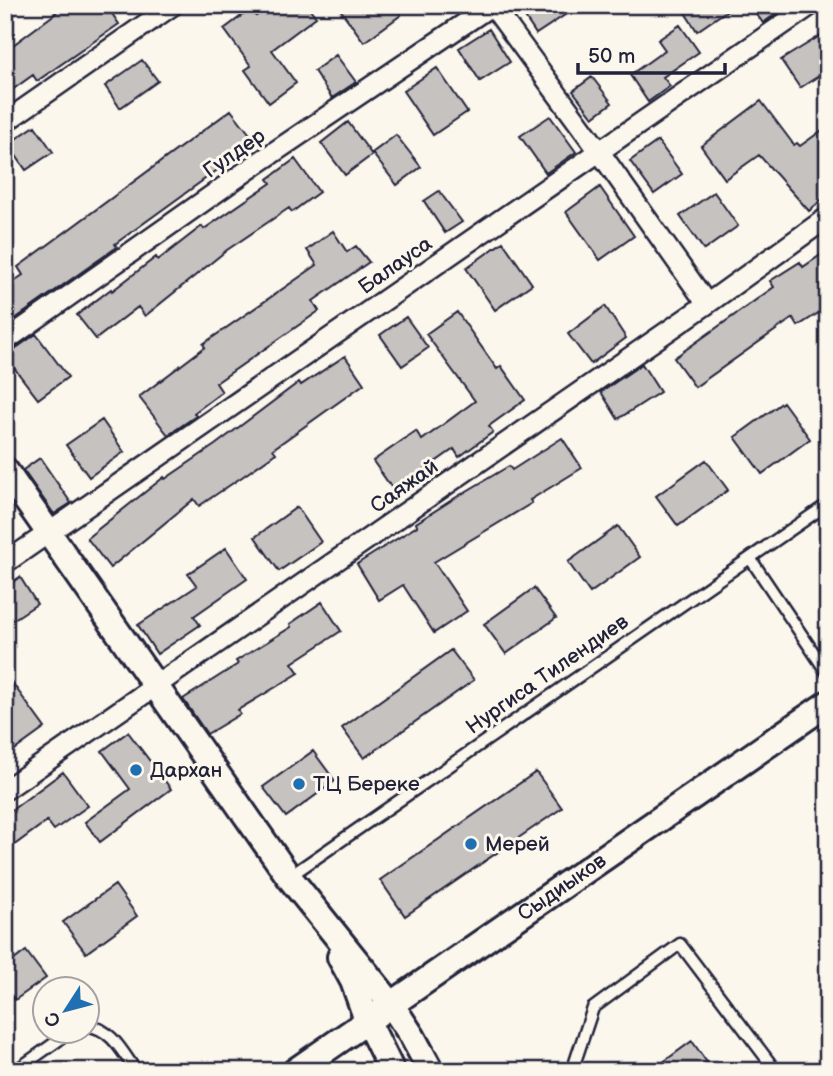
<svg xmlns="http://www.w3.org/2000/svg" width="833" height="1076" viewBox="0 0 833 1076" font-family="'Balsamiq Sans',sans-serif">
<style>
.building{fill:#c6c2c0;stroke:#22223b;stroke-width:2}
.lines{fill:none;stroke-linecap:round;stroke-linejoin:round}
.service-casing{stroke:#22223b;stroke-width:15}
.minor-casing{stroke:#22223b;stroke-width:24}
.tertiary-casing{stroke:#22223b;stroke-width:30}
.service{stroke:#fbf7ec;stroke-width:10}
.minor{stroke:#fbf7ec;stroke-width:19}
.tertiary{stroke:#fbf7ec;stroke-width:24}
.poi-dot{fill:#1f6fb2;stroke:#fbf7ec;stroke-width:2.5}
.labels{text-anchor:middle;stroke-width:6;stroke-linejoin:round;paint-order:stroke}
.street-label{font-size:21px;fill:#22223b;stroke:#fbf7ec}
.poi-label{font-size:21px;fill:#22223b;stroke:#fbf7ec;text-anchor:start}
</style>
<rect width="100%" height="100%" fill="#fbf7ec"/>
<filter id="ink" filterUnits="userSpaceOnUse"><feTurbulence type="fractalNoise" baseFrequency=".0143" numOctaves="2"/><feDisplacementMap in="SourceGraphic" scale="14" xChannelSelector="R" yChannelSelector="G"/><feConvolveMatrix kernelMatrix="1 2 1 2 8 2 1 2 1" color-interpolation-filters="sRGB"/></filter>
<g filter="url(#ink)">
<path class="building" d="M51,5H106L119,24L37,81L33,75L5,95V51L56,13Z
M271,5H307L316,17L272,50L296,83L269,103L245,70L251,66L224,29L251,9L256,16Z
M337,5H394L401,15L364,42Z
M533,5H580L536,34L522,13Z
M680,5H735L697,31Z
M750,5H788L763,23Z
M680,25L699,52L663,77L670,86L648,102L630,75L665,50L658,40Z
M489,29L510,62L480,81L459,48Z
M828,31V70L800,88L781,60Z
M336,55L356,82L332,98L314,71Z
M142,60L158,81L120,108L105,86Z
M437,68L467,112L433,135L403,91Z
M592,77L612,103L593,117L573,91Z
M761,101L794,145L797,143L800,146L828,126V194L809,211L759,155L725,179L701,146Z
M231,110L256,142L115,244L117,247L5,326V287L23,275L18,267Z
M550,116L576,152L546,173L520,136Z
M348,122L372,155L345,175L321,143Z
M35,126L53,152L26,170L8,144Z
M396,135L421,167L397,185L372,153Z
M658,141L682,174L654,194L630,161Z
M295,159L319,192L292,212L289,208L227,250L145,316L138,307L96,339L77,315L111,289L112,291L156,257L158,260L202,226L204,229L271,183L268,179Z
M600,187L634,236L600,260L566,212Z
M439,191L462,222L445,233L424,201Z
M714,192L738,226L704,250L680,216Z
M333,231L347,252L356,246L369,262L313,301L319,311L216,383L222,392L194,413L196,416L168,435L139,397L205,347L203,344L317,265L307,250Z
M503,242L532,284L495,310L466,268Z
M828,250V307L798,326L793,318L695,387L674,358L774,287L770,281L800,262L803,267Z
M605,306L626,338L591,364L568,334Z
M457,312L497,369L501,366L525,400L489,426L493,432L459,457L454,449L394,491L373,461L416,431L422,440L475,401L426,334Z
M406,317L428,348L402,366L380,335Z
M36,334L68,377L38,399L5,356V353L12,351Z
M345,356L364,384L273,449L276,453L242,477L199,506L194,499L110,568L87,538L164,477L165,479L215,445L299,382L301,385Z
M642,364L660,392L618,419L601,392Z
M783,402L810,439L762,474L735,437Z
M102,420L124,452L89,477L66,445Z
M562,438L582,468L530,500L532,503L434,562L467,611L434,633L403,585L379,600L357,564L417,526L416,523L455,498L509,466L512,470Z
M40,458L71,503L54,514L23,470Z
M706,460L728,490L678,526L656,496Z
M297,507L321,542L279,571L255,537Z
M618,526L640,557L590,593L568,562Z
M226,548L247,579L194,616L200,625L157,654L138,625L197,586L188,574Z
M20,577L37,604L5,625V587Z
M534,588L556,618L506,654L484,624Z
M322,602L341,631L292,663L299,673L238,710L240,714L207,734L183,699L238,664L236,661L291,627L290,624Z
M451,650L474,680L364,758L342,728Z
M5,673L45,728L5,757Z
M128,732L171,789L100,842L85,822L130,789L102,751Z
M313,751L335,781L286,817L263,787Z
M63,772L88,806L54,830L47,821L5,852V815Z
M536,772L562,808L405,916L380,880Z
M115,885L137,916L86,953L63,922Z
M26,951L46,978L15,1000L5,987V967Z
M692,1041L713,1071H651Z"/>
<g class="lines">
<defs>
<path id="service" d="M750,558L828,674
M290,876L828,504
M88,1026C111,1028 123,1053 136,1071
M15,1071L73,1030
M572,1071L593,1008L680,944L776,1071"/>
<path id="minor" d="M5,122L173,5
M5,341L255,165L492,5L599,151L707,304
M5,563L811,5
M5,790L707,304L828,217"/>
<g id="tertiary">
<path d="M5,470L289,877L391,1004L412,1036L431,1071"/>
<path d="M340,957L353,981L367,1020L392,1071"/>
<path id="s1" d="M295,1071L828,703"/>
</g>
</defs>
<use href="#service" class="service-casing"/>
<use href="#minor" class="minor-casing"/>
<use href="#tertiary" class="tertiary-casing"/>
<use href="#service" class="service"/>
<use href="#minor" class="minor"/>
<use href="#tertiary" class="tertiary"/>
</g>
</g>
<g class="poi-dot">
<circle cx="136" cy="770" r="7"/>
<circle cx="299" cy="784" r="7"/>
<circle cx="471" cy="844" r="7"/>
</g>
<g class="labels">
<g class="street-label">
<text transform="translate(234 153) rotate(-35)" y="7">Гулдер</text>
<text transform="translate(395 265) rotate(-35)" y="7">Балауса</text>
<text transform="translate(404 486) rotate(-35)" y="7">Саяжай</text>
<text transform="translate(547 674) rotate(-35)" y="7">Нургиса Тилендиев</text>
<text dy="7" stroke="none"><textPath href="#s1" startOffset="324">Сыдиыков</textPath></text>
</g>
<g class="poi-label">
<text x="150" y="777">Дархан</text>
<text x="313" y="791">ТЦ Береке</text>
<text x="485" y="851">Мерей</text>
</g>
</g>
<rect width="833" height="1076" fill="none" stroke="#fbf7ec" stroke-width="28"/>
<rect x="14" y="14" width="805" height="1048" fill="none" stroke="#22223b" stroke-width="2.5" filter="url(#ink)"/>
<g transform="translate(66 1010) rotate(234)"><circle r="33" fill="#fbf7ec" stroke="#a4a2a5" stroke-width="2"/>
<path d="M0-5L12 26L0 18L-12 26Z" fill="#1f6fb2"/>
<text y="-10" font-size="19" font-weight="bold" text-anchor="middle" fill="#22223b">С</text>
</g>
<path d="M578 63v10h147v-10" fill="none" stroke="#22223b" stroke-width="3.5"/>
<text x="588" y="63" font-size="21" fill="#22223b" stroke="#fbf7ec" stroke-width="5" paint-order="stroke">50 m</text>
</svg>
